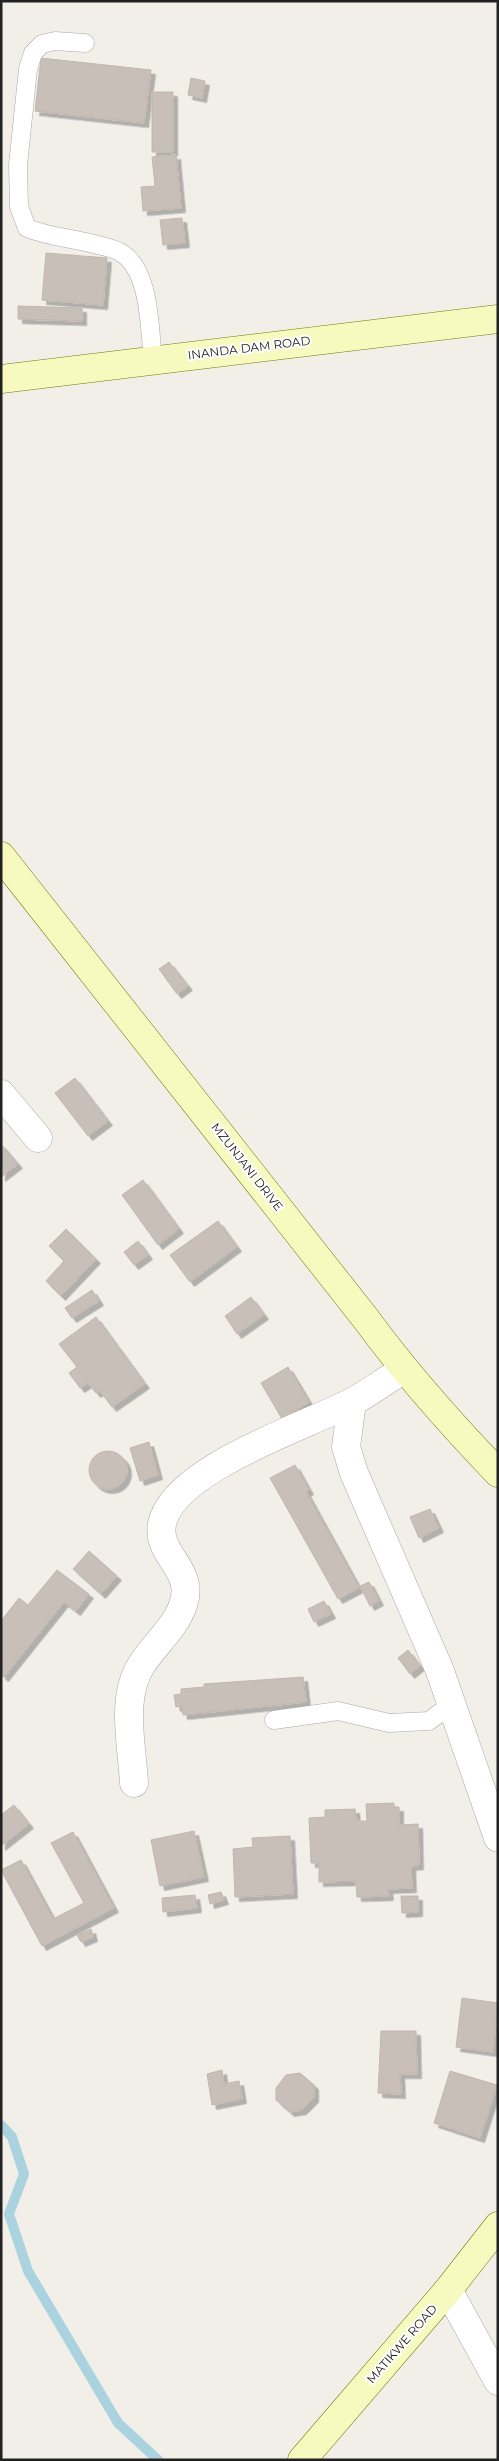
<svg xmlns="http://www.w3.org/2000/svg" width="499" height="2461" viewBox="0 0 499 2461" font-family="Montserrat,sans-serif">
<style>
.lines{fill:none;stroke-linecap:round;stroke-linejoin:round}
.stream{stroke:#aad3df;stroke-width:10}
.building{fill:#c7bfb8;stroke:#c4b6ab;filter:url(#shadow)}
.lane-casing{stroke:#a9a9a9;stroke-width:19}
.street-casing{stroke:#a9a9a9;stroke-width:29}
.secondary-casing{stroke:#707d05;stroke-width:29}
.lane{stroke:#fff;stroke-width:18}
.street{stroke:#fff;stroke-width:28}
.secondary{stroke:#f7fabf;stroke-width:28}
.labels{text-anchor:middle;stroke-width:4;stroke-linejoin:round;paint-order:stroke}
.street-label{font-size:12px;fill:#222;stroke:#fff}
</style>
<defs>
<filter id="shadow"><feDropShadow dx="4.5" dy="4.5" stdDeviation="0" flood-color="#0004"/></filter>
</defs>
<rect width="100%" height="100%" fill="#f2efe9"/>
<g class="lines">
<path class="stream" d="M1,2125L12,2137L24,2174L9,2214L28,2271L118,2423L158,2460"/>
</g>
<path class="building" d="M41,58L151,70L144,123L35,111Z
M191,78L205,81L202,98L188,95Z
M152,92H173V152H152Z
M176,155L181,208L143,211L141,187L155,186L152,157Z
M182,218L185,243L163,245L160,220Z
M46,253L107,258L103,305L42,300Z
M18,306L82,308V321L18,319Z
M169,962L188,986L177,994L159,969Z
M75,1078L108,1121L88,1136L55,1093Z
M1,1144L18,1164L1,1177Z
M143,1180L179,1229L158,1245L122,1195Z
M218,1221L237,1247L190,1282L170,1255Z
M66,1229L96,1259L61,1296L46,1281L64,1261L49,1246Z
M138,1241L148,1255L134,1265L124,1252Z
M92,1290L99,1301L72,1318L65,1308Z
M251,1297L264,1315L237,1334L225,1316Z
M96,1317L145,1384L112,1407L100,1391L96,1393L88,1383L80,1388L69,1373L77,1367L59,1344Z
M288,1367L309,1402L282,1419L261,1383Z
M149,1442L158,1475L140,1481L130,1448Z
M89 1470a19 19 0 1 1 38 0a19 19 0 1 1-38 0Z
M295,1465L309,1490L306,1492L359,1588L338,1599L270,1478Z
M430,1509L439,1528L419,1538L410,1517Z
M89,1551L117,1576L101,1594L73,1569Z
M57,1570L89,1594L76,1611L64,1602L4,1677L1,1675V1621L19,1598L28,1605Z
M369,1582L379,1601L370,1606L360,1586Z
M324,1601L331,1614L314,1622L308,1609Z
M408,1650L420,1666L410,1674L398,1658Z
M303,1677L306,1702L183,1715L182,1706L176,1707L174,1695L181,1694V1689L204,1687V1684Z
M394,1803V1807H399V1825L418,1824L419,1865L411,1866L412,1888L388,1889L389,1896L357,1897L356,1881L319,1882V1863H311L309,1818L325,1817V1810L355,1809L356,1821H367L366,1804Z
M14,1805L29,1824L1,1846V1815Z
M194,1831L204,1877L160,1886L151,1840Z
M73,1832L114,1908L42,1946L1,1870L21,1860L53,1919L84,1903L51,1843Z
M290,1836L293,1894L235,1897L233,1849L253,1847L252,1838Z
M221,1892L224,1900L210,1904L208,1895Z
M195,1895L197,1908L163,1912L162,1898Z
M401,1896H418V1912L402,1913Z
M91,1929L93,1937L81,1942L77,1935Z
M462,1998L498,2003L493,2052L456,2047Z
M381,2031H416L417,2074H400L401,2094L378,2093Z
M222,2070L224,2084L239,2081L242,2099L212,2105L207,2074Z
M450,2071L497,2085L480,2138L434,2123Z
M300,2073L314,2085V2098L302,2110L290,2112L276,2100V2088L286,2075Z"/>
<g class="lines">
<defs>
<path id="lane" d="M85,43L55,41L42,44L33,53L28,69L18,165L19,207L27,228C49,237 71,238 94,244C102,246 113,248 120,252C151,270 149,328 153,359
M274,1720L338,1711L389,1723L429,1721L452,1704"/>
<path id="street" d="M1,1094L38,1138
M352,1402L346,1447L354,1473L440,1671L498,1838
M134,1783C132,1745 120,1697 142,1664C155,1644 175,1628 183,1605C196,1569 156,1556 162,1524C173,1469 304,1427 352,1402C369,1393 386,1380 403,1370
M448,2290L498,2381"/>
<path id="secondary" d="M1,379L498,319
M1,856L366,1319C407,1375 450,1423 498,1473
M302,2460L448,2290L498,2226"/>
</defs>
<use href="#lane" class="lane-casing"/>
<use href="#street" class="street-casing"/>
<use href="#secondary" class="secondary-casing"/>
<use href="#lane" class="lane"/>
<use href="#street" class="street"/>
<use href="#secondary" class="secondary"/>
</g>
<g class="labels">
<g class="street-label">
<text transform="translate(249 348) rotate(-7)" y="4">INANDA DAM ROAD</text>
<text transform="translate(247 1167) rotate(52)" y="4">MZUNJANI DRIVE</text>
<text transform="translate(402 2344) rotate(-49)" y="4">MATIKWE ROAD</text>
</g>
</g>
<rect width="499" height="2461" fill="none" stroke="#222222" stroke-width="5"/>
</svg>
